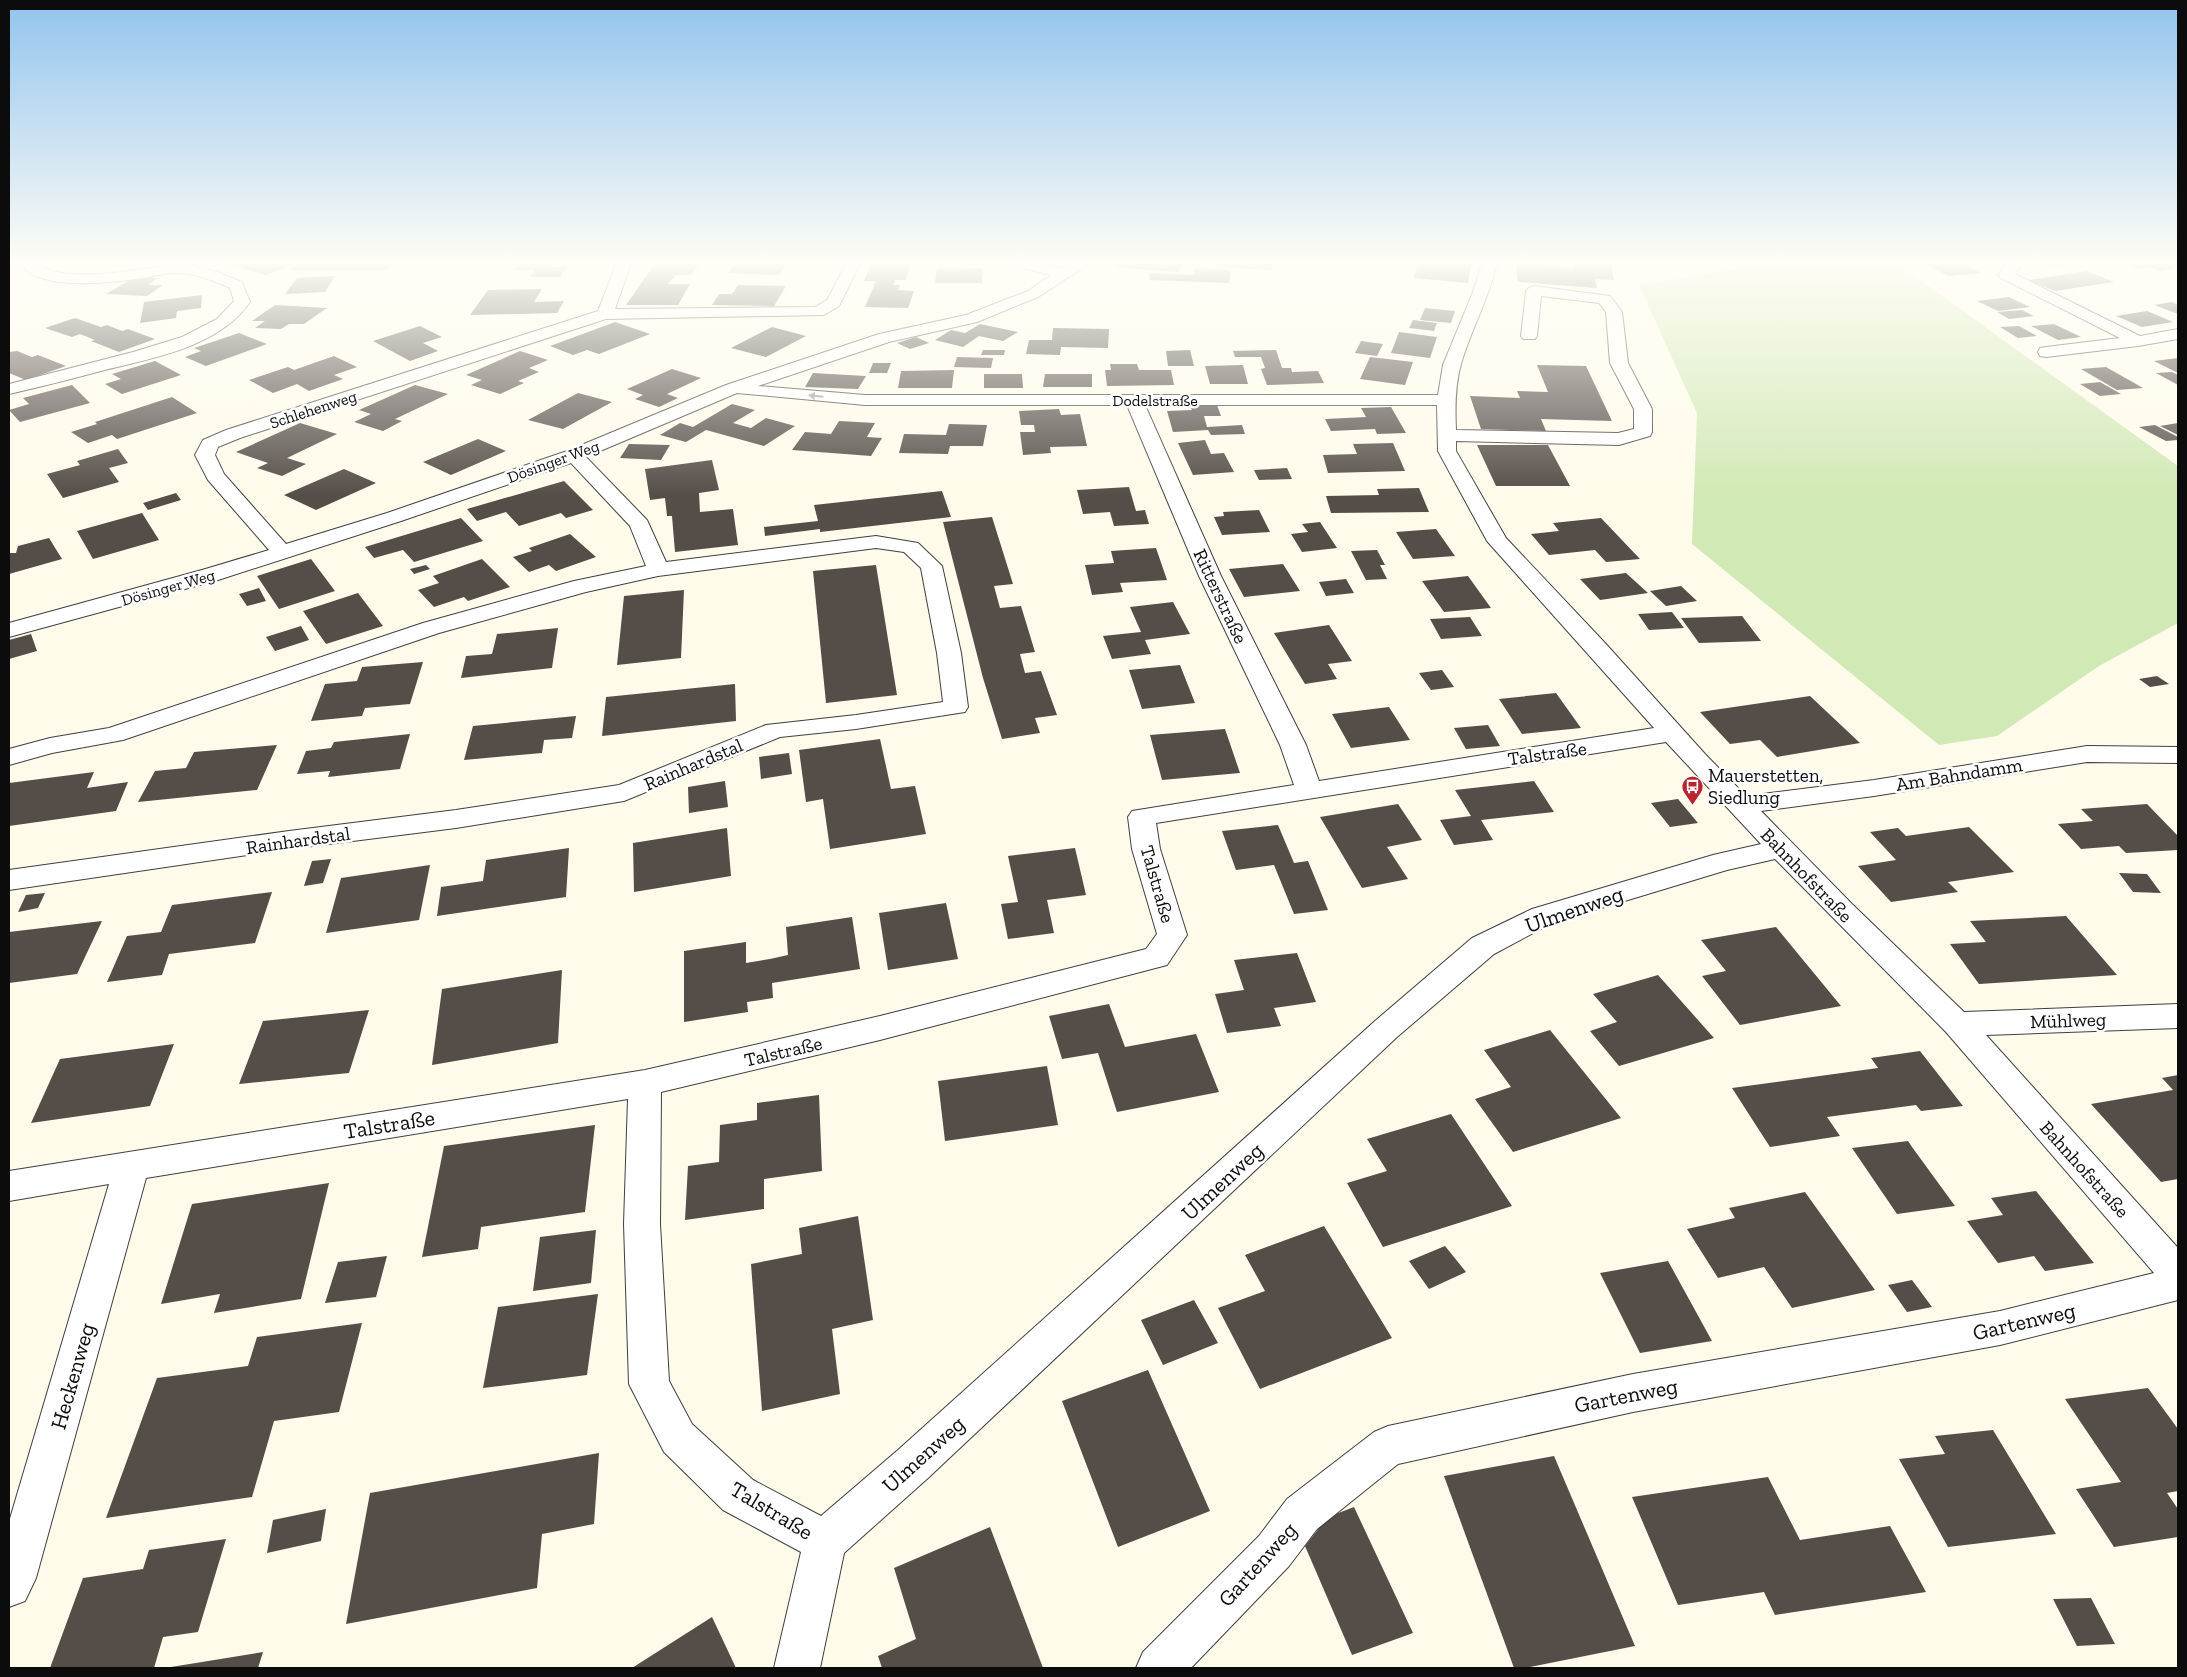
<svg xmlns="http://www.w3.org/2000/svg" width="2187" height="1677" viewBox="0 0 2187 1677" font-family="'Zilla Slab',serif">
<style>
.green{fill:#d1e9b5}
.building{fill:#544d48}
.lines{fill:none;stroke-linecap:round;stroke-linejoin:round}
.minor-casing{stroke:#3f3f3f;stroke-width:2}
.minor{fill:#fff;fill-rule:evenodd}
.oneway{fill:#9e9e9e}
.labels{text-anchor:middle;stroke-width:5;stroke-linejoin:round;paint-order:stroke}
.far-street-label{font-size:16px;fill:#0c0c0c;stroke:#fff}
.street-label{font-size:19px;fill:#0c0c0c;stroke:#fff}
.poi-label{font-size:19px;fill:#0c0c0c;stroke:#fff;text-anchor:start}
.near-street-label{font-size:22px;fill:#0c0c0c;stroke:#fff}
</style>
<rect width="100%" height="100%" fill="#fffbeb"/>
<path class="green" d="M54,262H158C124,272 87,266 52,263Z
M1733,262H1895L2178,466V623L2099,666L1997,736L1939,745L1692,544L1697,413L1639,285L1737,269Z"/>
<path class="building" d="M237,262H286L295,264L266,275L228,265Z
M301,262H395L387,270H291Z
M520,262H555L551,267H567L560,277H530L535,270H513Z
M656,262H701L691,275H676L668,284H690L678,305H626Z
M737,262H788L779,275L728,273Z
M1116,262H1183L1178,272L1113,267Z
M1224,262H1273L1272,270L1223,267Z
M1418,262H1472L1468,283L1414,278Z
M1573,262H1610L1614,280L1595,279L1597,288L1518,282L1516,264L1574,268Z
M1922,262H1960L1981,273L1948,276Z
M2040,262H2082V263L2054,267Z
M2120,262H2168L2178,265V267L2161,271L2148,267L2139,269Z
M871,263H911L906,280H895L893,285H900L898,290L914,291L908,308L865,307L876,281H864Z
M983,268L982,283H935L937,269Z
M1195,268L1231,270L1229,283L1149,280L1150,273L1194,275Z
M2087,271L2114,282L2055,291L2029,280Z
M335,276L325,292L285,294L297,278Z
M135,277L158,278L148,285H163L147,296L106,294Z
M738,285L786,286L774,306L712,305L719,294H732Z
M542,289L534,302L564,301L557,313L470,315L488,290Z
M202,295L201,308L177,311L176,318L140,323L144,302Z
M2009,297L2030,307L1998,311L1977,301Z
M2172,302L2178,305V314L2154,305Z
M275,305L327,308L304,324H289L281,329L255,328L265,321H252Z
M1425,308L1455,311L1451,323L1420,320Z
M2022,310L2034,316L2009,319L1997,312Z
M2147,311L2173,322L2142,327L2116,316Z
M75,318L101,327L107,325L122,331L128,329L155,339L119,352L91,341L95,340L80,334L72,337L45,328Z
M1413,320L1437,323L1434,331L1409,328Z
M615,322L650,334L599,354L587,350L573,355L550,346Z
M980,324L1018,332L1003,341L979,336L963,347L935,340L951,330L965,333Z
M2054,324L2081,337L2058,340L2031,326Z
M420,326L442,337L423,343L438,351L410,361L373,341Z
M2019,326L2037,336L2018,338L2000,327Z
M772,327L806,336L766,357L731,348Z
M1053,328L1109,329L1108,348L1061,347L1060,355L1026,354L1029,340H1052Z
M1399,332L1437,337L1430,358L1391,353Z
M239,333L267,344L206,366L185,357L201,351L194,348Z
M916,337L929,343L910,349L897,343Z
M1361,341L1383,344L1377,356L1355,353Z
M983,350H1005L1004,355H981Z
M1190,350L1194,366H1168L1166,351Z
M1276,350L1282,368H1291L1292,372L1318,371L1324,383L1267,385L1261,369L1265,368L1261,357H1235L1233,351Z
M17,351L32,357L38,355L66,366L26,380L9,373V352Z
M520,351L548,360L529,368L539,372L518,381L524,383L500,394L471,385L482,380L466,375Z
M334,356L357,367L334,375L343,379L309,391L297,384L273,393L249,380L288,367L294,370Z
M957,357L993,358L991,368L954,367Z
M1370,357L1413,362L1405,385L1360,379Z
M2178,358V373L2154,361Z
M155,361L181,375L122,394L105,384L121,379L112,374Z
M873,363H891L887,373H869Z
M1110,364H1137L1139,370H1171L1174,385L1107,386L1105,370H1111Z
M1243,365L1248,384H1210L1205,366Z
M1537,365L1586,366L1612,421L1541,419L1546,431L1481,429L1470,396L1520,398L1517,391L1548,392Z
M2106,367L2143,388L2117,390L2081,369Z
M672,369L701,378L667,394L678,398L659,407L635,399L643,395L627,389Z
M954,370L952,388H898L901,371Z
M2172,372L2178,375V385L2156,373Z
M813,373L866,376L858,389L805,387Z
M984,374H1022L1023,388H984Z
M1045,374H1092V387H1043Z
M2100,382L2121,394L2100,396L2080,384Z
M72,385L90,403L20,422L9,410L29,404L23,398Z
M415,385L448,394L395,419L402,421L383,431L354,422L371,414L359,410Z
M578,393L612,402L563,429L528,420Z
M172,397L197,413L117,439L112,435L88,443L71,432L97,424L95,422Z
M732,404L755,410L733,423L751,428L766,418L795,426L764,446L706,430L686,442L660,435L680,423L693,427Z
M1217,405L1221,416H1204L1207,427L1242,425L1245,434L1211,435L1208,430L1173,432L1167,411L1192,410L1190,406Z
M1391,407L1406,433L1377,434L1375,429L1331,431L1325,419L1366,417L1361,408Z
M1059,409L1061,415L1080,414L1087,446L1050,447L1051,453L1023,455L1020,432H1035L1034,425H1021L1019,411Z
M839,421L875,423L867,437L882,438L871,456L792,450L805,432L831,434Z
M300,423L337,434L287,458L306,464L282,476L257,468L268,463L236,452Z
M2178,423V435L2160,426Z
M949,424L987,425L983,446H950L948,454L899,453L904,434L946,435Z
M2155,425L2178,437V440L2166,441L2139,427Z
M478,439L506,451L451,475L423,462Z
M1205,440L1211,454L1224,453L1234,472L1193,475L1178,443Z
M1393,443L1405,471L1328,473L1323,455L1357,454L1353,444Z
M629,444L670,445L661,460L620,458Z
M1477,445H1548L1570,486H1496Z
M118,449L128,463L109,468L119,482L63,498L47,474L80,465L77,461Z
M712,460L719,490L699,493L700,512L733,509L738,545L675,552L672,516H667L665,498L650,500L645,469Z
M1287,468L1292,479L1259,480L1254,470Z
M344,469L376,483L316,510L284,495Z
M564,481L593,510L566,518L561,513L519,526L506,512L477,521L467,509Z
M1129,487L1136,511L1145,510L1149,524L1114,526L1110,512L1083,514L1077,490Z
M1419,488L1429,512L1331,513L1326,496L1379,495L1377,489Z
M942,491L951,517L820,532V529L765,536L764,527L818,521L814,505Z
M176,493L181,500L148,510L143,503Z
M1259,510L1270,532L1222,535L1214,517L1224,516L1223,512Z
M142,513L159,540L93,559L77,531Z
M992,517L1013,584L994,586L1000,608L1021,606L1035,652L1020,654L1025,673L1041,671L1057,715L1035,718L1040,733L1002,739L983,678L943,522Z
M461,518L483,541L414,562L403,550L374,558L365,547Z
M1601,518L1640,559L1606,562L1595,550L1549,555L1531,534L1559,531L1553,523Z
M1320,522L1337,548L1302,552L1291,534L1308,532L1302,524Z
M1436,529L1455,556L1413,559L1396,532Z
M570,534L596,557L556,571L549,565L529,572L513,557L532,551L529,548Z
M49,538L62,559L9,574V553H16L18,546Z
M1156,548L1167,580L1120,583L1123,592L1092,595L1085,565L1114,563L1111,551Z
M1377,550L1385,565H1380L1387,579L1366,580L1351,551Z
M311,559L335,591L279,609L257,576Z
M482,559L510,587L468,601L464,597L434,607L418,590L439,583L433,576Z
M1283,564L1300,591L1244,597L1229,569Z
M426,565L430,569L414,574L410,569Z
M876,565L897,695L826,703L813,571Z
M1626,573L1648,593L1600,600L1580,579Z
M1468,576L1491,608L1444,612L1422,581Z
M1346,579L1354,593L1326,596L1319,582Z
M1681,586L1697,601L1666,606L1650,591Z
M259,588L266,601L247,606L239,594Z
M684,590L681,658L617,665L624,596Z
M358,593L383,626L326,644L303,611Z
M1173,602L1190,634L1145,640L1151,654L1112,659L1103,636L1141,632L1130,607Z
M1672,612L1684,628L1649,630L1638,614Z
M1742,616L1761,641L1699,643L1681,618Z
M1470,617L1482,636L1441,639L1430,619Z
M1329,625L1352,661L1328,664L1337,679L1305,684L1274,633Z
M301,626L309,640L275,651L266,637Z
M558,628L552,668L461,678L466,656L492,654L497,634Z
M31,634L37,651L9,659V640Z
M423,662L410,704L365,708L362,716L311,721L325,684L357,681L362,667Z
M1180,665L1195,703L1142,709L1129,670Z
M1442,670L1454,687L1431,690L1419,673Z
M2157,676L2169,684L2150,687L2139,679Z
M735,684L736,721L602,736L606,697Z
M1556,693L1581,728L1522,734L1499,699Z
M1810,696L1860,743L1777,757L1760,740L1730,744L1700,712Z
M1389,707L1410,740L1351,748L1332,714Z
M576,716L572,738L544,740L542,753L464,760L473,726Z
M1488,725L1500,746L1466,749L1454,728Z
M1225,729L1240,773L1162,780L1150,735Z
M410,734L400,769L328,777L330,771L297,774L306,751L331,748L334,742Z
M880,739L891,789L915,786L926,834L830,849L823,799L806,802L799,750Z
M277,745L257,790L138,802L155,771L186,768L194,752Z
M789,753L792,774L761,779L759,757Z
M94,772L87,788L128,782L116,811L9,826V783Z
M725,781L728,807L689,813L688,787Z
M1534,781L1554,812L1481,820L1493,840L1454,845L1440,820L1471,816L1455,790Z
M1678,799L1698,823L1670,827L1651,803Z
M1398,804L1422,840L1387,847L1408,879L1362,888L1320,817Z
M2147,804L2178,836V850L2126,853L2119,846L2081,849L2058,824L2093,821L2081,809Z
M1278,825L1294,863L1308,861L1328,910L1294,914L1274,865L1236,870L1222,831Z
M1969,827L2014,872L1948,882L1958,892L1891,902L1858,866L1896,860L1870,832L1898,828L1906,836Z
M727,828L731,876L634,892L633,843Z
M569,848L566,897L437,916L441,887L483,881L486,860Z
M1075,848L1086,895L1047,900L1054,933L1008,939L1001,904L1018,902L1008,856Z
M331,859L323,883L304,886L312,861Z
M430,865L419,920L326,933L341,878Z
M2119,873L2147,874L2161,893L2133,892Z
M272,892L255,943L169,954L162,975L107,982L127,936L161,932L172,905Z
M45,893L38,908L18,912L26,895Z
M946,903L958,959L888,970L879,913Z
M2066,916L2117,975L1979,984L1950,944L1986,942L1970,921Z
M852,917L860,969L772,983L773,998L747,1002L748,1012L684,1022V951L746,942V963L770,959L788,955L786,927Z
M102,921L77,974L9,983V932Z
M1776,927L1841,1006L1740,1025L1702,976L1726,971L1701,940Z
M1297,953L1316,1002L1274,1008L1281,1026L1227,1033L1215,994L1244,990L1234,960Z
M562,970L558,1043L432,1065L442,989Z
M1658,975L1714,1038L1619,1066L1590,1031L1617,1022L1593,994Z
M1109,1004L1125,1047L1196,1034L1219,1092L1117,1112L1098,1053L1062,1059L1049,1016Z
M369,1010L349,1073L239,1084L263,1021Z
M1550,1030L1621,1118L1513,1152L1475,1099L1511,1087L1484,1050Z
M174,1044L150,1106L31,1123L60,1059Z
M1920,1051L1963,1106L1921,1111L1916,1105L1827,1117L1840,1136L1770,1147L1732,1088L1878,1068L1871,1058Z
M1047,1066L1058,1125L945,1141L938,1081Z
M2178,1075V1179L2161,1182L2091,1104L2173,1090L2162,1078Z
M819,1095L822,1171L764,1179V1209L685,1220L688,1166L719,1162L720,1125L757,1120V1103Z
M1451,1114L1512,1206L1383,1247L1347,1183L1387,1171L1367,1139Z
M595,1125L585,1212L481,1227L478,1249L422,1257L444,1146Z
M1908,1141L1912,1147L1955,1206L1897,1214L1852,1148Z
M329,1183L301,1299L214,1313L220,1294L161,1304L192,1204Z
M2036,1191L2094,1263L2045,1271L2034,1256L1998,1263L1967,1221L2003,1215L1991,1198Z
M1805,1192L1875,1290L1792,1308L1764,1267L1718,1278L1687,1229L1735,1218L1729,1208Z
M858,1216L873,1320L832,1329L840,1394L762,1411L751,1264L802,1254L799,1228Z
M1324,1226L1392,1338L1260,1389L1218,1308L1265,1291L1245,1255Z
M596,1230L591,1283L533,1291L540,1237Z
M1445,1246L1466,1272L1429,1289L1409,1261Z
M387,1256L376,1297L325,1303L338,1262Z
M1668,1261L1712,1341L1640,1353L1600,1273Z
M1912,1280L1932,1307L1907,1312L1888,1285Z
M598,1294L587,1375L483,1388L498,1307Z
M1194,1300L1218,1343L1163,1365L1141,1320Z
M362,1323L339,1412L274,1421L252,1497L106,1518L157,1378L248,1366L257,1337Z
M1148,1370L1210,1511L1118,1547L1062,1401Z
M2148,1388L2178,1429V1491L2167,1493L2178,1509V1537L2114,1547L2076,1489L2121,1482L2065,1399Z
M1993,1430L2056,1534L1948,1547L1899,1459L1945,1454L1935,1436Z
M599,1453L594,1524L542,1534L537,1588L346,1624L370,1493Z
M1554,1456L1635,1646L1525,1668H1514L1444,1476Z
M1768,1477L1800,1540L1890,1526L1926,1592L1775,1615L1764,1592L1678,1605L1632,1497Z
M1354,1507L1413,1633L1352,1655L1305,1546L1328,1517Z
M326,1509L321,1541L267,1553L273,1520Z
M990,1527L1043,1668H882L878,1656L916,1639L894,1568Z
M226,1539L198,1632L163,1637L154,1668H50L83,1578L143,1569L149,1550Z
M2091,1598L2115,1644L2077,1646L2053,1599Z
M712,1617L736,1668H632Z
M263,1652L258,1668H171V1667Z"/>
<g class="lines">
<defs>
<path id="minor" d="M20,262H35C62,286 140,269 174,264L178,262H195L191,266L217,272L242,282L250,302C218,348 152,358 101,371C71,379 40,387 9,394V384L133,352L182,337L217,319L234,301L230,288C214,281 196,273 178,273C167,272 155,276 144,278C114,282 36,293 20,262Z
M617,262H633L630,266L615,309L815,307L827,300L847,262H861L839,306L824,315L606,319L240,438L218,447L215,455L224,474L286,544L387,513L567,451L726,385L879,334L966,315L1028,291L1051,275L1011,265L1009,262H1033L1061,268L1074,262H1092L1038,297L977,322L889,342L758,386L865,395H1438L1443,365L1471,297L1483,262H1497C1490,297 1471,329 1461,364C1455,385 1455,408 1456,430L1618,433L1634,429V409L1610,363L1606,312L1599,303L1541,296L1537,336L1535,339H1523L1521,336L1526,291L1529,288L1534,286L1610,296L1622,312L1628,363L1652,409V432L1650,436L1619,445L1456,441V451L1506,538L1605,643L1705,754L1746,796L1874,780L2087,746L2178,747V763L2087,762L1874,796L1761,811L1852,904L1964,1012L2178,1004V1028L1986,1035L2178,1248V1300L2000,1345L1633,1412L1398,1464L1317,1529L1289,1566L1191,1668H1136L1143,1652L1259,1536L1287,1499L1374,1432L1388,1426L1633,1374L2000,1311L2154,1273L1946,1032L1775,859L1727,870L1552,923L1494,954L1397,1037L928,1478L844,1553L820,1668H774L801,1552L723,1510L664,1452L629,1384L624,1224L628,1099L146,1178L36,1578L25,1601L9,1607V1522L109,1184L9,1201V1171L645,1070L880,1016L1146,949L1157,934L1132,849L1128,817L1132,811L1294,785L1280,745L1199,576L1127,405H865L737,393L586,457L647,520L666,562L876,536L918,543L942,566L961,653L968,707L965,712L856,729L780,737L624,801L456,828L289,849L9,890V870L289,831L456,810L619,785L766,725L856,715L943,702L937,653L921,568L904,552L876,548L658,576L586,592L439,633L123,740L52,753L9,765V749L50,738L109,728L423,623L574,581L646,566L630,526L571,463L401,521L218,580L9,637V623L202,570L269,550L208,480L195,455L203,440L226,430L598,311ZM1145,405H1437L1438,451L1487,541L1654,728L1319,781L1306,745L1221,576ZM1666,742L1761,844L1713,855L1532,909L1472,938L1375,1021L898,1450L821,1516L753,1480L692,1424L669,1381L660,1224L661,1092L880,1040L1167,965L1187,935L1160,849L1156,823Z
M2005,262H2019L2020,267L2015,274L2140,336L2178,329V339L2138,346L2046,357L2040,356L2038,352L2040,348L2046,347L2120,338L2001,278L1998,275L2005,266Z"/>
</defs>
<use href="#minor" class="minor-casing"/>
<use href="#minor" class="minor"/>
</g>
<defs><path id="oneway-solid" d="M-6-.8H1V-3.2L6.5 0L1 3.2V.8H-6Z" transform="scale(1.25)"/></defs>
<use class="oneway" href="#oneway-solid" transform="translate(816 396) rotate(-175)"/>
<linearGradient id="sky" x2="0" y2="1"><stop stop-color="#91c4ee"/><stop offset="0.53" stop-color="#fffdf6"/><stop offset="1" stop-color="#fffdf6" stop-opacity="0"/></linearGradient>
<rect width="2187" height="496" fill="url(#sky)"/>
<defs>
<symbol id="bus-pin" viewBox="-11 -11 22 30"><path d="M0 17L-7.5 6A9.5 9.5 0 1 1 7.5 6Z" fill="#bb242f" stroke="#fff"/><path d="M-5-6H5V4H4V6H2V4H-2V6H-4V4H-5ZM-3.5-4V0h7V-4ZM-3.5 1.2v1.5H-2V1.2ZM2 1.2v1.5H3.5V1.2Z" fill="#fff"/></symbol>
</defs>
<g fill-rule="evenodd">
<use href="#bus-pin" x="1680" y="774" width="25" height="34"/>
</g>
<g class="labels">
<g class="far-street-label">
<text x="1155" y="406">Dodelstraße</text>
<text transform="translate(313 409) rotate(-18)" y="6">Schlehenweg</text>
<text transform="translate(553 461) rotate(-20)" y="6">Dösinger Weg</text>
<text transform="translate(168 587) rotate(-16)" y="6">Dösinger Weg</text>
</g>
<g class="street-label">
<text transform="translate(1221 596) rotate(65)" y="7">Ritterstraße</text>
<text transform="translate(1547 753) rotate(-8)" y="7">Talstraße</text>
<text transform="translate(693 764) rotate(-23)" y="7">Rainhardstal</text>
<text transform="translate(1959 774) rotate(-9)" y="7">Am Bahndamm</text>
<text transform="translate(298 840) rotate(-8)" y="7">Rainhardstal</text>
<text transform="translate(1807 875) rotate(46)" y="7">Bahnhofstraße</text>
<text transform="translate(1158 884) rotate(74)" y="7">Talstraße</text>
<text transform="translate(2068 1020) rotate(-2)" y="7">Mühlweg</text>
<text transform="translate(783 1051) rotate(-13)" y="7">Talstraße</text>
<text transform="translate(2085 1169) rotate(48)" y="7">Bahnhofstraße</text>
</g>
<g class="poi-label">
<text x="1708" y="782">Mauerstetten,<tspan x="1708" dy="22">Siedlung</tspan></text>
</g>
<g class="near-street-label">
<text transform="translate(1574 909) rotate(-19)" y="8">Ulmenweg</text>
<text transform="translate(389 1124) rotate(-9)" y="8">Talstraße</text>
<text transform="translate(1222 1181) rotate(-43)" y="8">Ulmenweg</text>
<text transform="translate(2024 1321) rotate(-13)" y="8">Gartenweg</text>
<text transform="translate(72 1376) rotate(-74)" y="8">Heckenweg</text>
<text transform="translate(1626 1395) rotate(-11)" y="8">Gartenweg</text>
<text transform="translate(923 1454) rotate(-42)" y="8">Ulmenweg</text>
<text transform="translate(772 1510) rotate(31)" y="8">Talstraße</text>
<text transform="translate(1257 1564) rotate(-48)" y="8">Gartenweg</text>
</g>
</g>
<rect width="2187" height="1677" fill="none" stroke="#0c0c0c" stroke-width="20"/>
</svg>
